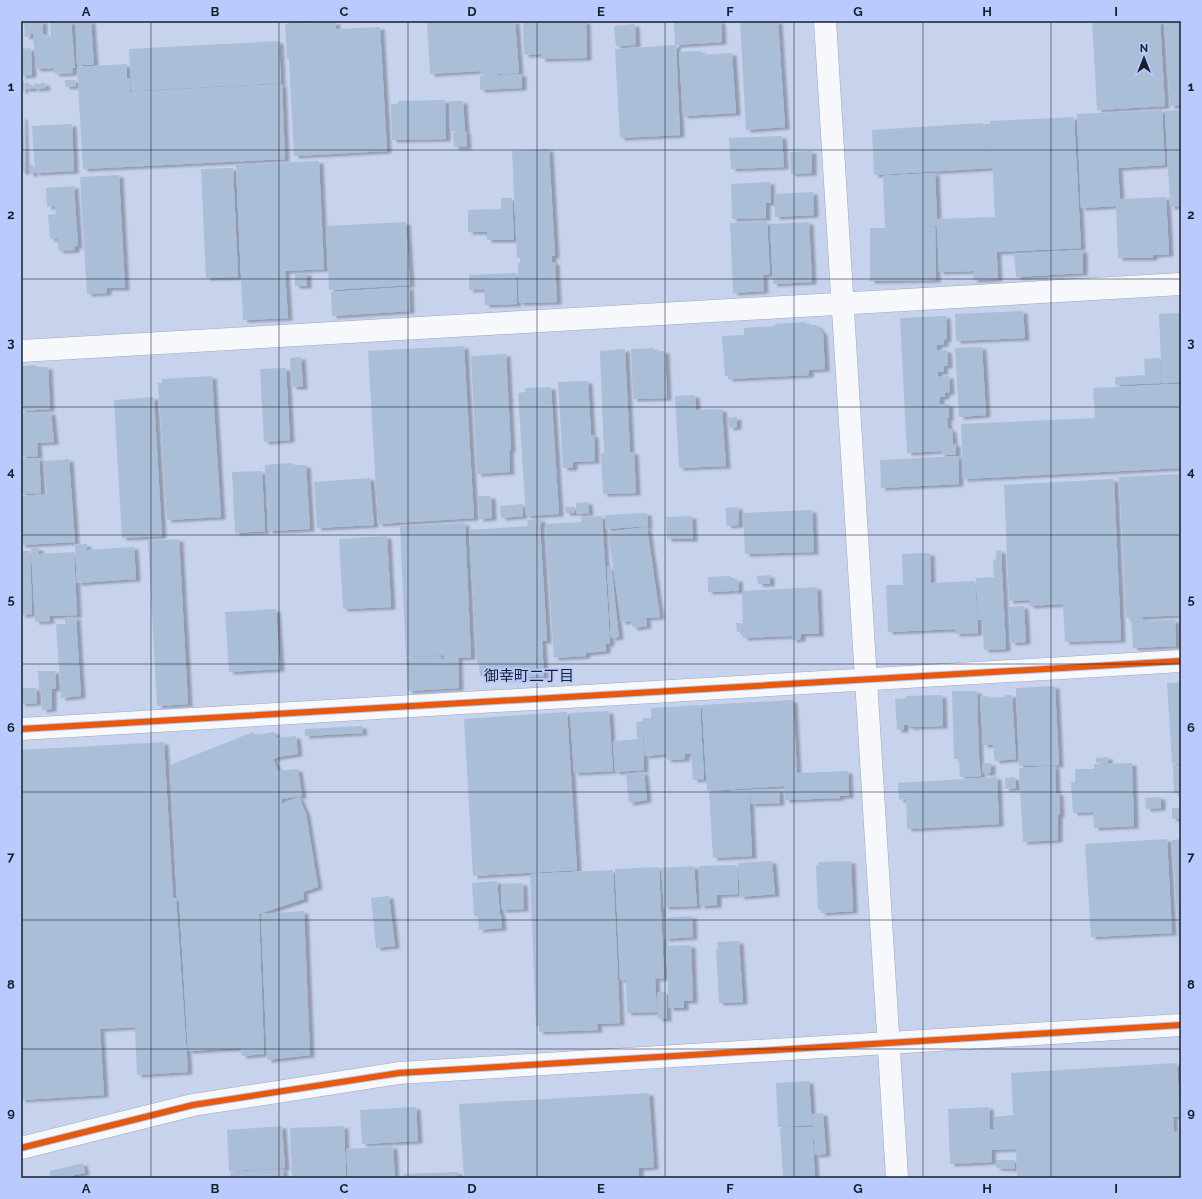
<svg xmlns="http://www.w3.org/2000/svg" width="1202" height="1199" viewBox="0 0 1202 1199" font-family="Raleway,'Noto Sans JP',sans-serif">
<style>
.building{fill:#aabed8;filter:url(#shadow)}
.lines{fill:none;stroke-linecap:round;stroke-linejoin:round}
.minor-casing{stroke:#a0a8bd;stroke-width:23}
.tertiary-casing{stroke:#a0a8bd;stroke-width:23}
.minor{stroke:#f7f8fc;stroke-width:22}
.tertiary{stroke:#f7f8fc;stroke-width:22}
.cycleway-casing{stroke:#b8cbfc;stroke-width:8}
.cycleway{stroke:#e8590c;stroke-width:6}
.grid{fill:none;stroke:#181e30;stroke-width:1;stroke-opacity:0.55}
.labels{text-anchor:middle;stroke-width:3.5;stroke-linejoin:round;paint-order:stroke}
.neighbourhood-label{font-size:15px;fill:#181e30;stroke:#b8cbfc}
.neatline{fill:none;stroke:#181e30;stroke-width:1.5}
.grid-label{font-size:13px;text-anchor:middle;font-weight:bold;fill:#181e30}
</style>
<defs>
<filter id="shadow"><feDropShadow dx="4.5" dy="2.5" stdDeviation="1" flood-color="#0004"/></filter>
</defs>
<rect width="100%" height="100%" fill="#c7d2ed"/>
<path class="building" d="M30,21H43V34H31V36L25,37L24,23H30L31,32Z
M71,21L75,68H72L73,73L55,74L54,68L36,69L33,35L46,34L47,37L51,36L50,22Z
M76,21H91L94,65H77Z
M287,21H312V22L297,24L336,22V29L380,27L387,151L294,156L289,59H287L285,24H288Z
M427,21H515L519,73L480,75V71L430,74Z
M523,21H586L587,58L541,59V54L524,55Z
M674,21H721L722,42L676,45L680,135L620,138L615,49L675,45Z
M740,21H778L785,127L746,130Z
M1092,21H1160L1165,106L1097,110Z
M1164,21H1181V105L1170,106Z
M635,24L636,45L616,46L614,26Z
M279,41L281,83L131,91L129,49Z
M31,48L32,75L21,76V49Z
M701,51V55L732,53L736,113L683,116L679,52Z
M127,64V78H129L130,92L282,84L285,159L83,169L77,67Z
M522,74V88L480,90V76Z
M65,80H75L76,86L65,87Z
M21,81H24V91H21Z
M45,83L46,88L35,89L34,84Z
M25,85H33V89H25Z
M445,100L446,139L392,140L391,104H398V101Z
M450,101H463L465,131H451Z
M1162,110L1165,165L1118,168L1120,199L1166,197L1169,254L1153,255V258H1118L1116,206L1081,208L1077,114Z
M1181,110V206L1170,207L1165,111Z
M21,117H23L25,172H21Z
M1074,117L1081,248L997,252L996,238L998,279L973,280V271L939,272L937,226L894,228L935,227L936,280L870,281V228H885L883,176L935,173L937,219L995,217L990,121Z
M982,123V124H990L992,168L874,175L872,130Z
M72,124L74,171L35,173L32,126Z
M466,131L467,147H454L453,132Z
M782,136L784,167L731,169L729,138Z
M549,149L555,256H552V262H555L557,302L519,303L518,263H520V258H517L512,151Z
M812,151V173L791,174L790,152Z
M319,161L324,269L285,271L288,318L243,320L236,165Z
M29,165H33V174H29Z
M233,168L238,277L206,278L201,169Z
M119,175L125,288H107V293L87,294L80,177Z
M770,182L771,203H766V218L732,219L731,184Z
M74,186L78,246H75V250L59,251L57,238L50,239L48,215L56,214L55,206L47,207L46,188Z
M813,192L814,215L775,217L774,194Z
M501,198H512L514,240H487V232H468V210L501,209Z
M406,222L410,285L329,290L326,226Z
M767,222L770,274L763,275L764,291L733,293L730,223Z
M809,222L812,282L773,284L770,224Z
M1083,250V273L1016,277L1014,254Z
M307,273V286H295V274Z
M516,273L517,304L485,305L484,289L469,290V275Z
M409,287L410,311L332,316L331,292Z
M1023,311L1025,338L956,341L955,314Z
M1181,313V382L1162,383L1159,314Z
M946,316L947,339L944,340V344L937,345V350H947L948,366H943L944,372H938V377L949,376L950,392L945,393V397H940V404H949V418H947L948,428L952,430L953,444H956V455H941V451L907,453L900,318Z
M806,322V325H816L823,333L825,369L809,370V375L728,379V376H725L722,336L744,335V328L775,326V324Z
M464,346L474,518L378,524L368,351Z
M982,347L986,415L959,417L955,348Z
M654,348V351H665L667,398L633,399L631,349Z
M625,349L630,452H634L636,493L603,494L601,453H604L600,351Z
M506,354L511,450H509L510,472L477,474L471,356Z
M301,357L303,387H292L290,358Z
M1160,358L1161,383L1115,385V377L1145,375L1144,359Z
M35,365V367H48L50,409L21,411V366Z
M286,368L290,440L264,442L260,369Z
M212,376L221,517L167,520L158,383H162V379Z
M588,381L591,435H594L595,461L573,462V468H563L558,382Z
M1181,384V468L963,479L961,424L1095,418L1093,388Z
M551,387L559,514L526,516L518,393L525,392V388Z
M695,395L696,410L722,409L726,466L679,468L675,396Z
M154,397L162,536L122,538L114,400Z
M35,412V413L51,412L54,442L37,443L38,456L21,457V413Z
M737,417V427L729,428L728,418Z
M958,456L959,484L881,488L880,460Z
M39,458L41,493L21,494V459Z
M69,459L75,542L21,545V496L47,494L44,461Z
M292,463L293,465H306L310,529L268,531L265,465Z
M262,471L265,531L235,533L232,472Z
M1181,474V615L1126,618L1119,477Z
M370,478L374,525L317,528L314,482Z
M1114,479L1121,640L1065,642L1063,604L1029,606V600L1009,601L1004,485Z
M478,496H491L492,518L479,519Z
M588,502L589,513L576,514V503Z
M523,504V516L501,518L500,506Z
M565,507H575V513H566Z
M738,507L739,525L727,526L725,508Z
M812,510L814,552L745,554L743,513Z
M647,513L648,526L606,529L605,515Z
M602,516L610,644H606V651L586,653V656L554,658L545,524L581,522V517Z
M692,516L693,539H667L666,517Z
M541,519V525H540L547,641H542L544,676L503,679L502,674L480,676L479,664H477L469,530L528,526L527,520Z
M465,523L471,657L458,658L459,688L408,691L406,658L441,656V659H444V655L406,657L400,526Z
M647,527L660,617L646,618L647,626L633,628L631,621L621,622L608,532Z
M387,536L391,607L343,609L339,539Z
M179,539L188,704L157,706L148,541Z
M87,544V550L134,547L136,579L77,583L75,545Z
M31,548H39V554L74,552L77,615L49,616L50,621L35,622Z
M1001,550L1006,649L984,650L982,620H978L976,578L994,577L993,560L996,559V551Z
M21,551H30L32,614L21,615Z
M930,553L931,583L975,581L978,633L955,634V629L888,632L886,585H903L902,554Z
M611,566L619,637L611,638L607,567Z
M770,575V584H758L757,576Z
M730,576V580L738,579L739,591H732L731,581V591L708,592V577Z
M817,587L819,634H801V639L792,640V636L743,638L742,591Z
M1024,606L1026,642L1011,643L1009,607Z
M276,609L280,669L229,672L225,612Z
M76,617L81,696L61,698L56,624H65V618Z
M1143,618V621L1175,620L1176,646L1133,648L1131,619Z
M736,623H742V632H737Z
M38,671H55L56,689H52V709L42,710L41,689H39Z
M1181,682V764H1172L1167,683Z
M1055,686L1059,765L1019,766L1016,688Z
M21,688H36L37,703L21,704Z
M952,691H977L979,758L981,776L960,777L959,759H965H954Z
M942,695L943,726L908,727V725H904V730H897L895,699L906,698V696Z
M1005,695H1012L1016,759L995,761L993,745H983L980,697L988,696L989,698L1005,697Z
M793,700L797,773L848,771L849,796H840V798L785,800L784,786L707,791L702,705Z
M700,705L704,779L693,780L691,754H685V759L667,760L666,754L645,756L644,738H643L644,770L615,772L613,741L637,739L636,722L643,721V718H651V708Z
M609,711L613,771L574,773L570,713Z
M567,712L577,870L473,876L464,719Z
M362,726L363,733L305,736V729Z
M253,732L255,735L275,732L276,738L296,736L298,754L278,757L273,759L278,771L298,769L302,796L281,799L282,804L299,797L306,814L318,887L303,892L304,899L259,914L264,1054L242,1056L241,1048L188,1051L179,897H177L170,765Z
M164,742L173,898H176L188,1072L137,1075L135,1027L100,1029L104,1095L21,1100V750Z
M1108,757V763H1096V758Z
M991,763V773H983L982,764Z
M1132,763L1134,826L1094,828L1093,812L1073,813L1071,782H1075V769H1094V764Z
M1173,765H1181V800H1179V793H1174Z
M1055,766L1056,793H1059L1060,815H1058V840L1023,842L1019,768Z
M644,772L647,800L629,803L626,774Z
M997,777L999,824L907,829L906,799L899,800L898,783Z
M1015,777L1016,788L1005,789V778Z
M779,789L780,803L751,804L750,790Z
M749,790L752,856L713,858L709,792Z
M1161,797V808L1146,809L1145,798Z
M1172,808H1181V819H1172Z
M1167,839L1172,933L1091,937L1085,844Z
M1181,839V958H1180L1172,840Z
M772,861L775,894L740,897L738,863Z
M851,861L853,911L821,913V910H818L816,865H819L818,862Z
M737,865L738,894L717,895V905L700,906L699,866Z
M694,866L697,906L664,907L661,868Z
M659,867L664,978L647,979H655L657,1012L627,1013L626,980H620L615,869Z
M613,870L620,1023L597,1024L598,1030L539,1032V1026H536L530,874Z
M497,881L500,914H501L502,928L479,930L478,916H474L472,883Z
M523,883L524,909L502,910L501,884Z
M389,896L395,946L376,948L371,898Z
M304,911L310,1055L267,1060L261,914Z
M692,916L693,937L665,939L664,918Z
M739,941L743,1002L719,1003L716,949H718L717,942Z
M691,945L693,1001H684V1008H669L666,946Z
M657,992H666L667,1019H658Z
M1177,1063L1180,1116L1173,1117L1174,1132L1181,1131V1178H1017L1016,1149L991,1150L992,1162L950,1164L948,1109L989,1107L990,1129H995L994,1117L1013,1115L1011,1073Z
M809,1081L812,1125L778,1127L776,1083Z
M649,1093L654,1167L639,1168V1178H464L459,1104Z
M416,1107L418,1141L362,1144L360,1110Z
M823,1113L826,1154L815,1155L812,1114Z
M282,1126L285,1168L229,1171L227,1130Z
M344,1126L346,1178H292L290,1128Z
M812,1127L815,1178H783L780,1128Z
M393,1146L395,1178H348L346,1149Z
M996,1160H1015V1169L996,1168Z
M83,1163L85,1173L74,1175V1178H31V1177L50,1176V1171Z
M283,1169L284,1178H231L230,1172Z
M458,1172V1178H404L403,1174Z"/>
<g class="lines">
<defs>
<path id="minor" d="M825,21L897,1178
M21,351L1181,284
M21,729L1181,661"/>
<path id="tertiary" d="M21,1148L193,1105L399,1073L1181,1025"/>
</defs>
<use href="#minor" class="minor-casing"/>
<use href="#tertiary" class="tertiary-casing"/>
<use href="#minor" class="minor"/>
<use href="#tertiary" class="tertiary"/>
<defs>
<path id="cycleway" d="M21,729L1181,661
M21,1148L193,1105L399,1073L1181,1025"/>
</defs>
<use href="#cycleway" class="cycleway-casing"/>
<use href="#cycleway" class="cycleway"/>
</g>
<path class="grid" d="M151,21V1178M279,21V1178M408,21V1178M537,21V1178M665,21V1178M794,21V1178M923,21V1178M1051,21V1178M21,150H1181M21,279H1181M21,407H1181M21,535H1181M21,664H1181M21,792H1181M21,920H1181M21,1049H1181"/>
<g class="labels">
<g class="neighbourhood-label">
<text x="529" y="681">御幸町二丁目</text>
</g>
</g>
<rect width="1202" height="1199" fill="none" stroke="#b8cbfc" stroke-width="44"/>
<g transform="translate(1144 58)" stroke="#b8cbfc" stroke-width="3" paint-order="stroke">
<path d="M0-3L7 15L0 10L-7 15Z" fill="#181e30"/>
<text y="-6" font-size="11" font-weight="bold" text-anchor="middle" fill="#181e30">N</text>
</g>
<rect x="22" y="22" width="1158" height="1155" class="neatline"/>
<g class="grid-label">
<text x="86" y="16">A</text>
<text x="215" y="16">B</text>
<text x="344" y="16">C</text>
<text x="472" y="16">D</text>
<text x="601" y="16">E</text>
<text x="730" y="16">F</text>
<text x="858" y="16">G</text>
<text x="987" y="16">H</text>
<text x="1116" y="16">I</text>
<text x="11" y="91">1</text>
<text x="1191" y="91">1</text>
<text x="11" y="219">2</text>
<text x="1191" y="219">2</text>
<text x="11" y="347">3</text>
<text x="1191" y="347">3</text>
<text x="11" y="476">4</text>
<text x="1191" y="476">4</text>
<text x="11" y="604">5</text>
<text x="1191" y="604">5</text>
<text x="11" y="732">6</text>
<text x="1191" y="732">6</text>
<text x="11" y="861">7</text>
<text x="1191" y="861">7</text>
<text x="11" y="989">8</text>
<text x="1191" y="989">8</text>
<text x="11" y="1117">9</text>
<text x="1191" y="1117">9</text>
<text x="86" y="1193">A</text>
<text x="215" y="1193">B</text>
<text x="344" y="1193">C</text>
<text x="472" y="1193">D</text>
<text x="601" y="1193">E</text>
<text x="730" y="1193">F</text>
<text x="858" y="1193">G</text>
<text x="987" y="1193">H</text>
<text x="1116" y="1193">I</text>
</g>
</svg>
